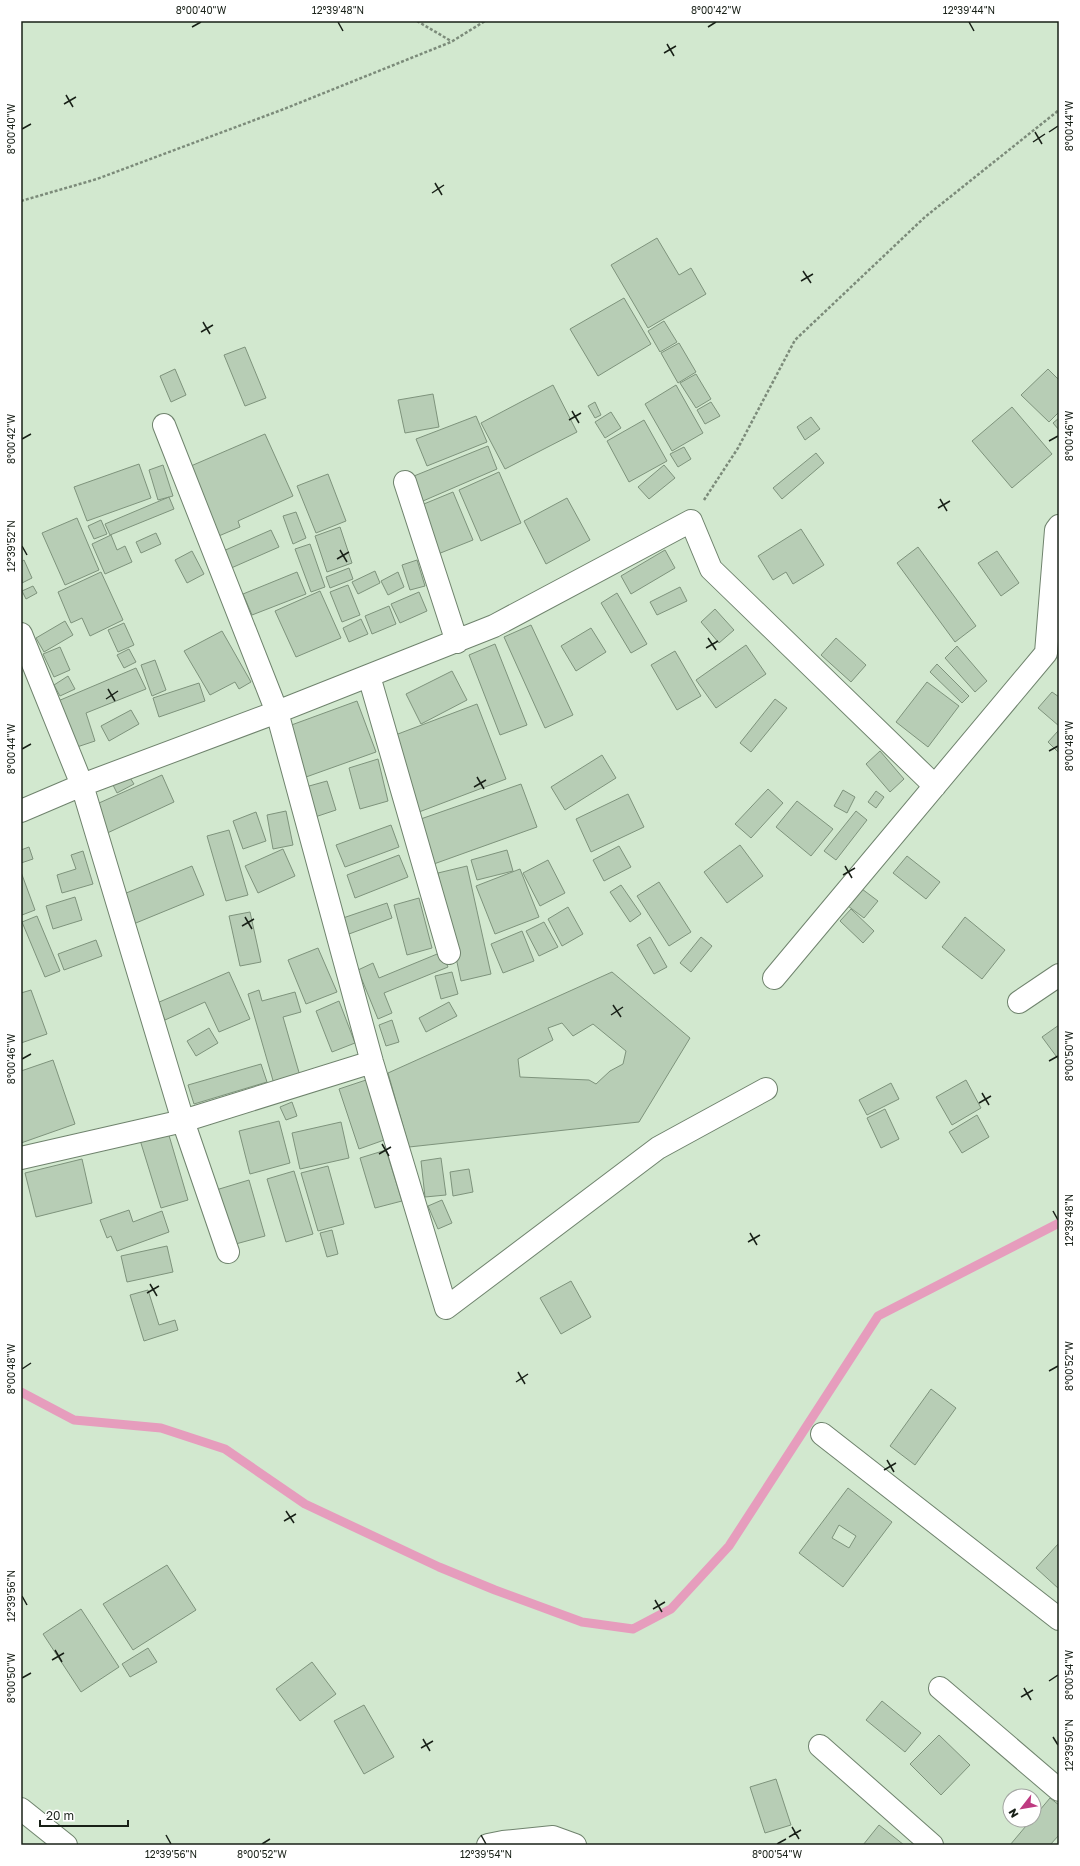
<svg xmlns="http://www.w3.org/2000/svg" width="1080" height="1866" viewBox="0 0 1080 1866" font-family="'Golos Text',sans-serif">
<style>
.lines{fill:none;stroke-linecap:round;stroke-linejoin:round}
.stream{stroke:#e69dbd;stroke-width:9}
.building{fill:#b7cdb5;stroke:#7e937c;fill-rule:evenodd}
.minor-casing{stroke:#6f836d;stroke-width:24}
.tertiary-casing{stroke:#6f836d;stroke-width:24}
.path{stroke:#7c8b7a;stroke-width:2.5;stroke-dasharray:3 2;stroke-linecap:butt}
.minor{stroke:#fff;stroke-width:22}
.tertiary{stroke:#fff;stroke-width:22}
.ticks{fill:none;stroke:#182017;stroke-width:1.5}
.neatline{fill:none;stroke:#182017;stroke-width:1.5}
.ticks-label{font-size:10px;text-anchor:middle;fill:#182017}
</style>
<rect width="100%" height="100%" fill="#d2e8cf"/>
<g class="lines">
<path class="stream" d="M21,1392L74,1420L161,1428L225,1449L305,1504L439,1567L495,1590L582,1622L633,1629L671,1609L729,1546L878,1316L1059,1223"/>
</g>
<path class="building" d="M657,238L679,275L691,268L706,294L648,328L611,265Z
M624,298L651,344L598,376L570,329Z
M664,321L677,342L660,352L648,331Z
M679,343L696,372L678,383L661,353Z
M245,347L266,398L245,406L224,355Z
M175,369L186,395L171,402L160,376Z
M1048,369L1059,380V412L1049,422L1021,395Z
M696,374L711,399L696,408L680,383Z
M553,385L577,432L505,469L481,423Z
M676,385L703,433L672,451L645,404Z
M433,394L439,427L405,433L398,400Z
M595,402L601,415L595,418L588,406Z
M711,402L720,416L705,424L697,410Z
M1012,407L1052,454L1012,488L972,441Z
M611,412L621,428L605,438L595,422Z
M476,416L487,442L427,466L416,439Z
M811,417L820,429L805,440L797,427Z
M1059,418V430L1053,423Z
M644,420L667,461L629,482L607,441Z
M265,434L293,496L238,521L240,527L214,538L184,469Z
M488,446L497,469L423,501L414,476Z
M684,447L691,459L678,467L670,454Z
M816,453L824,463L782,499L773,488Z
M139,464L151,498L87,521L74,487Z
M163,465L173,496L158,500L149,470Z
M664,465L675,478L649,499L638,487Z
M499,472L521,523L481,541L459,490Z
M328,474L346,521L316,533L297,486Z
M453,492L473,540L438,554L419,506Z
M169,497L174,509L110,535L105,524Z
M567,498L590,540L546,564L524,521Z
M296,512L306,538L293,544L283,516Z
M77,518L99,570L65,585L42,533Z
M101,520L107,534L94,539L88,526Z
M340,527L352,563L327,572L315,536Z
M801,529L824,565L793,584L786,572L773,580L758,556Z
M271,530L279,547L229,569L221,552Z
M156,533L161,544L141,553L136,542Z
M111,535L117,550L125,546L132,562L105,574L92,544Z
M310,544L325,587L311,592L295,549Z
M918,547L976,626L955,642L897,563Z
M665,550L675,568L631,594L621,576Z
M192,551L204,574L187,583L175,560Z
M997,551L1019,583L1001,596L978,563Z
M24,560L32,578L22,583L21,562Z
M417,560L425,586L410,590L402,565Z
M349,568L353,579L330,588L326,577Z
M375,571L380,583L358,594L352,582Z
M101,572L123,620L90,636L82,618L71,623L58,592Z
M297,572L306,594L252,615L243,594Z
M398,572L404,587L388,595L381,581Z
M348,585L360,615L342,622L330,592Z
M33,586L37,593L26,599L22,591Z
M680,587L687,601L657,615L650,602Z
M320,591L341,638L296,657L275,611Z
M419,592L427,611L400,623L391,604Z
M617,593L647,644L631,653L601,603Z
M389,606L396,624L372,634L365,616Z
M715,609L734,630L719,643L701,622Z
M361,619L368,634L349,642L343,628Z
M65,621L73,635L44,652L36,638Z
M124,623L134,645L118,652L108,630Z
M531,625L573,715L545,728L504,637Z
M591,628L606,652L576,671L561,646Z
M222,631L251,682L239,689L235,682L210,695L184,651Z
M836,638L866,665L851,682L821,655Z
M495,644L527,725L500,735L469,655Z
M746,645L766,674L716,708L696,680Z
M957,646L987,681L975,692L945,658Z
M60,647L70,670L54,677L43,654Z
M129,649L136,662L124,668L117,655Z
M675,651L701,696L677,710L651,665Z
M155,660L166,690L152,696L141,665Z
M937,664L969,696L962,703L930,672Z
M136,668L146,689L86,713L95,741L77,747L58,701Z
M452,671L467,700L421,724L406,694Z
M68,676L75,689L60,696L54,685Z
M927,682L959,706L928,747L896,722Z
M199,683L205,701L159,717L153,698Z
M1052,692L1059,697V726L1038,708Z
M775,699L787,708L751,752L740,743Z
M357,701L376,752L306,777L286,727Z
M477,704L506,779L419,812L390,737Z
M131,710L139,724L109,741L101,726Z
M1058,731H1059V753L1048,742Z
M880,751L904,779L890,792L866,764Z
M602,755L616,778L565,810L551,787Z
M378,759L388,801L360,809L349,768Z
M127,773L134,784L117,793L111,781Z
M162,775L174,802L103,835L90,807Z
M327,781L336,810L312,818L302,788Z
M521,784L537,827L431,865L415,821Z
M768,789L783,803L751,838L735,824Z
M843,790L855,797L847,813L834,806Z
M876,791L884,797L876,808L868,802Z
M628,794L644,827L591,852L576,819Z
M797,801L833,829L811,856L776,827Z
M286,811L293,845L273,849L267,815Z
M856,811L867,820L836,860L824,851Z
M256,812L266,841L243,849L233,821Z
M391,825L399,847L345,867L336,845Z
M229,830L248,895L226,901L207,836Z
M740,845L763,876L727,903L704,872Z
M619,846L631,867L604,881L593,860Z
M29,847L33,859L21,863V850Z
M283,849L295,876L258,893L245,866Z
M507,850L513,871L477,880L471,860Z
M83,851L93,884L62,893L57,875L76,869L71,855Z
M399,855L408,877L355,898L347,875Z
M907,856L940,882L926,899L893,873Z
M548,860L565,893L540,906L523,873Z
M192,866L204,895L131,925L119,896Z
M467,866L491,974L461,981L438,873Z
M520,869L539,917L495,934L476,886Z
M21,872L35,910L22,915L21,913Z
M659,882L691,932L669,946L637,896Z
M621,885L641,914L630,922L610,892Z
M862,889L878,901L864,918L848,906Z
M75,897L82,920L53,929L46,906Z
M419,898L432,948L407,955L394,905Z
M387,903L392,918L349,934L343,918Z
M568,907L583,934L562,946L548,919Z
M851,909L874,931L863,943L840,921Z
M250,912L261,962L240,966L229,916Z
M37,916L60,971L45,977L22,922Z
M965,917L1005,950L982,979L942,947Z
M544,922L558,947L539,956L526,931Z
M522,931L534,961L503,973L491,944Z
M650,937L667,967L654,974L637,945Z
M701,937L712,946L691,972L680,963Z
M96,940L102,956L64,970L58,954Z
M318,948L337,992L306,1004L288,960Z
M442,952L448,967L384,993L392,1013L378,1019L358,970L373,963L379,978Z
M229,972L250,1019L219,1032L205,1002L165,1020L157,1003Z
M452,972L458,994L441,999L435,976Z
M612,972L690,1038L639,1122L409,1147L388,1073ZM562,1023L573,1036L593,1024L626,1051L623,1064L610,1071L596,1084L589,1080L520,1077L518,1059L553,1040L548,1028Z
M31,990L47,1034L21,1043V993Z
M259,990L262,1001L295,992L301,1012L283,1017L300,1076L274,1084L248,994Z
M339,1001L355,1043L332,1052L316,1011Z
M449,1002L457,1016L426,1032L419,1018Z
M392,1020L399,1042L386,1046L379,1025Z
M1059,1025V1060L1042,1037Z
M209,1028L218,1043L196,1056L187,1041Z
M53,1060L75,1124L21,1143V1071Z
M261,1064L267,1082L194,1104L188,1085Z
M366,1080L387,1139L359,1149L339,1089Z
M966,1080L981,1108L952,1125L936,1097Z
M891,1083L899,1099L867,1115L859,1100Z
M292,1102L297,1116L286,1120L280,1107Z
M885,1109L899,1139L881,1148L867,1118Z
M977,1115L989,1137L962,1153L949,1132Z
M279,1121L290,1163L250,1174L239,1131Z
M341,1122L349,1158L300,1169L292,1133Z
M168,1132L188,1200L161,1208L140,1140Z
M386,1150L402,1201L375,1208L360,1158Z
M441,1158L446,1195L425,1197L421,1161Z
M82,1159L92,1203L36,1217L25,1173Z
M328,1166L344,1224L318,1231L301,1173Z
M469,1169L473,1192L453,1196L450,1172Z
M294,1171L313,1234L286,1242L267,1179Z
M249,1180L265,1236L232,1245L216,1190Z
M442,1200L452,1223L438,1229L428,1206Z
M129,1210L133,1222L162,1211L169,1232L117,1251L111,1236L107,1238L100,1220Z
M332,1230L338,1254L327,1257L320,1233Z
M167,1246L173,1272L127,1282L121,1256Z
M571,1281L591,1317L561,1334L540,1298Z
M148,1290L159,1325L175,1320L178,1330L144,1341L130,1295Z
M931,1389L956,1408L915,1465L890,1446Z
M848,1488L892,1522L843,1587L799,1553ZM839,1525L856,1536L849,1548L832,1538Z
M1059,1543V1589L1036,1568Z
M167,1565L196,1610L133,1650L103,1604Z
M81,1609L119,1667L81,1692L43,1634Z
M148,1648L157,1662L130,1677L122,1664Z
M312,1662L336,1694L300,1721L276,1689Z
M882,1701L921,1733L905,1752L866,1720Z
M364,1705L394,1757L364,1774L334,1721Z
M939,1735L970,1765L941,1795L910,1764Z
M776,1779L791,1825L765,1833L750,1787Z
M1050,1798L1059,1805V1835L1050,1845H1010L1031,1820H1034V1817Z
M879,1825L904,1845H863Z"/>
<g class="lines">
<defs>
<path id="minor" d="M164,425L277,712L372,1062L446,1308L658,1148L766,1089
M405,482L457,642
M21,634L82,785L183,1121L228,1252
M369,676L449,953
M21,811L82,785L277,712L494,626L691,521L711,569L935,786
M774,978L1046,653L1056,530L1059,526
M1019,1002L1059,975
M21,1158L183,1121L372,1062
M822,1434L1059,1619
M940,1688L1059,1790
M820,1746L932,1845"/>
<path id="tertiary" d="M21,1809L66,1845
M488,1845L503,1842L553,1837L575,1845"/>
</defs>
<use href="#minor" class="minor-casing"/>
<use href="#tertiary" class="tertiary-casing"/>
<path class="path" d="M417,21L451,41
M21,201L97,179L284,109L451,42L485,21
M704,500L738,448L795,340L925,217L1059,110"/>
<use href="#minor" class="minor"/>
<use href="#tertiary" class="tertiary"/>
</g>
<path class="ticks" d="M338,22L343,31M969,22L974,31M192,27L201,22M708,27L716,22M667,44L674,56M664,53L676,46M66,95L73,107M64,104L76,97M22,129L31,124M1035,132L1042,144M1049,132L1058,126M1033,142L1045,134M435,183L442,195M432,193L444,185M803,271L811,283M801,281L813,274M203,322L210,334M201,332L213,325M572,411L579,423M569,420L581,413M22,439L31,434M1049,441L1058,436M940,499L947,511M938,508L950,501M22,546L27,555M340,550L347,562M337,559L349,552M708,638L716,650M706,648L718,641M108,689L115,701M106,699L118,691M22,749L31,744M1049,751L1058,746M477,777L484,789M474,787L486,780M845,866L852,878M843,875L855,868M245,917L252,929M242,926L254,919M613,1005L621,1017M611,1015L623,1007M22,1059L31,1054M1049,1061L1058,1056M982,1093L989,1105M979,1103L991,1096M382,1144L389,1156M379,1154L391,1147M1053,1211L1058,1220M750,1233L757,1245M748,1242L760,1235M150,1284L157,1296M147,1293L159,1286M22,1369L31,1363M1049,1371L1058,1366M518,1372L525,1384M516,1382L528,1374M887,1460L894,1472M884,1470L896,1463M286,1511L294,1523M284,1521L296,1514M22,1596L27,1605M655,1600L662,1612M653,1609L665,1602M55,1650L62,1662M52,1660L64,1653M22,1678L31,1673M1049,1681L1058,1675M1024,1688L1031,1700M1021,1697L1033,1690M1053,1737L1058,1745M423,1739L430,1751M421,1748L433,1741M792,1827L799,1839M166,1835L171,1844M481,1835L486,1844M789,1837L801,1830M262,1844L270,1839M777,1844L786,1839"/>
<rect width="1080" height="1866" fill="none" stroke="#ffffff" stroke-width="44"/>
<g transform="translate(1022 1808) rotate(239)"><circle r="19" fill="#ffffff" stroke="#a3a6a2"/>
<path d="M0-3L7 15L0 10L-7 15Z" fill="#be3a81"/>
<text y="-6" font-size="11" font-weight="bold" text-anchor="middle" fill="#182017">N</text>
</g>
<path d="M40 1820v6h88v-6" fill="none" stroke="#182017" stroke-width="2"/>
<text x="46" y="1820" font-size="12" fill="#182017" stroke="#ffffff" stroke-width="3" paint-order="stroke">20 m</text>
<rect x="22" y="22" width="1036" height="1822" class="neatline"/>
<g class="ticks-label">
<text x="201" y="14">8°00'40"W</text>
<text x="338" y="14">12°39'48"N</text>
<text x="716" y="14">8°00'42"W</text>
<text x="969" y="14">12°39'44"N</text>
<text transform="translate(1069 126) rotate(-90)" y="4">8°00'44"W</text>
<text transform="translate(11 129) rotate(-90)" y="4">8°00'40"W</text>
<text transform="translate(1069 436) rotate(-90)" y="4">8°00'46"W</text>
<text transform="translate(11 439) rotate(-90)" y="4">8°00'42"W</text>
<text transform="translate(11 546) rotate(-90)" y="4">12°39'52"N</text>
<text transform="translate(1069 746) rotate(-90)" y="4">8°00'48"W</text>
<text transform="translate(11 749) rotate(-90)" y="4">8°00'44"W</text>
<text transform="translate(1069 1056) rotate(-90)" y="4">8°00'50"W</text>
<text transform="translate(11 1059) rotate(-90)" y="4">8°00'46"W</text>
<text transform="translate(1069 1220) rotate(-90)" y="4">12°39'48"N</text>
<text transform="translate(1069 1366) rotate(-90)" y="4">8°00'52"W</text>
<text transform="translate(11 1369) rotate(-90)" y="4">8°00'48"W</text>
<text transform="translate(11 1596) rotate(-90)" y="4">12°39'56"N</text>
<text transform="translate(1069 1675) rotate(-90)" y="4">8°00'54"W</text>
<text transform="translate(11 1678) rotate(-90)" y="4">8°00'50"W</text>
<text transform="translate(1069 1745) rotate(-90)" y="4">12°39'50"N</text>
<text x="171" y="1858">12°39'56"N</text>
<text x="262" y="1858">8°00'52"W</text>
<text x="486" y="1858">12°39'54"N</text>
<text x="777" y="1858">8°00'54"W</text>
</g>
</svg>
